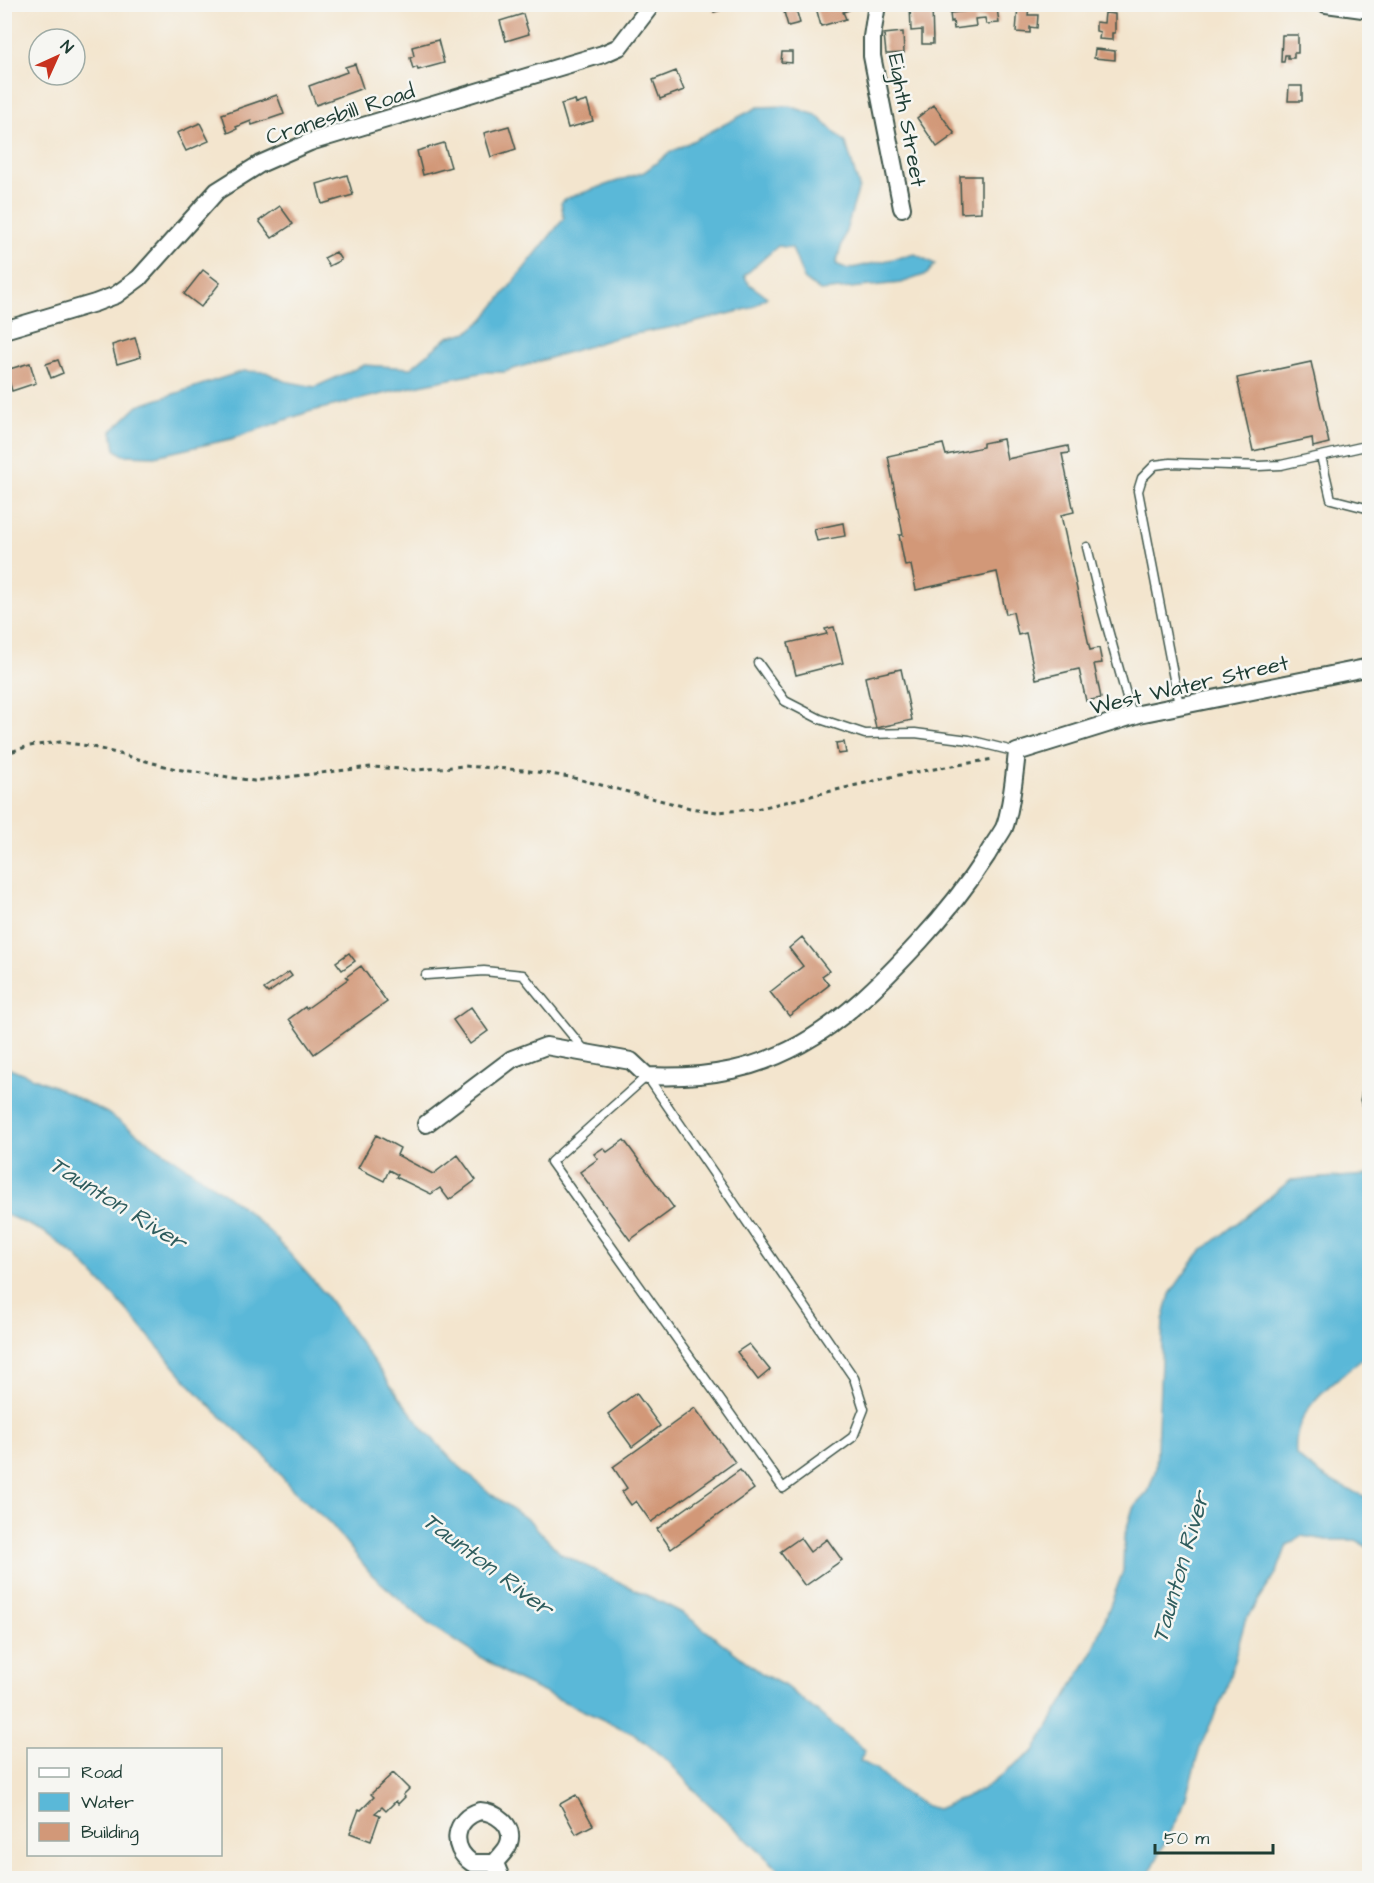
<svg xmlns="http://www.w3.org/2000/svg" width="1374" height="1883" viewBox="0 0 1374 1883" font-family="'Architects Daughter',sans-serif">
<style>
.water{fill:#5ab8d8;stroke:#3c7a86;stroke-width:1.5}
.building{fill:#d29878}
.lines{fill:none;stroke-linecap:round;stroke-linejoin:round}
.lane-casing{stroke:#3f564b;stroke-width:11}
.street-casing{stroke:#3f564b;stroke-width:20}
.path{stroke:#3f564b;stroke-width:3;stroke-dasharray:4.5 4.5;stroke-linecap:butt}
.lane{stroke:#fff;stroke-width:8}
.street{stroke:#fff;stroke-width:16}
.labels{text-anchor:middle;stroke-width:5;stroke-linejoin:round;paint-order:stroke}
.street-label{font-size:22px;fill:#1f3d34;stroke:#f6f6f2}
.water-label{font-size:24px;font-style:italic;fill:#2e5c5d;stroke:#f6f6f2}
</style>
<rect width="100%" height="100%" fill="#f6f6f2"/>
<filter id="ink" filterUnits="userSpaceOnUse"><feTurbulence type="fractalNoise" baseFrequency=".0167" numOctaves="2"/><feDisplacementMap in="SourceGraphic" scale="12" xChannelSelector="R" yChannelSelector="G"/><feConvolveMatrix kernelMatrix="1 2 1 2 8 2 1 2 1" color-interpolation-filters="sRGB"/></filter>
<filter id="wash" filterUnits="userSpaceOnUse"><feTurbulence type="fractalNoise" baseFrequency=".008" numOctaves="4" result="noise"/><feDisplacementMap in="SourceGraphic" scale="24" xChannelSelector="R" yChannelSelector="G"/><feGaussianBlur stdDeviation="1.35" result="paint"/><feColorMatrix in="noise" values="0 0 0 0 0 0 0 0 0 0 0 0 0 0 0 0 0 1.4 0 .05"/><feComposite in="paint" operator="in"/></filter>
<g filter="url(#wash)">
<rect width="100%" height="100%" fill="#f3e5ce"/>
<path class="water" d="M789,106L816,115L846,143L859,187L836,264L848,269L915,254L935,264L927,274L901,283L820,291L804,279L792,248L778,246L744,276L749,284L767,297L751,308L689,324L618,337L504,372H485L420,385L308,412L231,439L155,456L123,455L115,449L112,431L138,406L243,371L266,372L284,381L315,387L364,365L411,368L448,337L468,332L484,319L564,218L561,203L565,199L644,172L671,152L758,107Z
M5,1066L58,1088L107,1113L207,1181L245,1209L274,1236L325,1294L399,1397L422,1427L453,1461L491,1494L530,1521L561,1554L669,1606L684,1614L764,1675L785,1686L865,1750L860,1761L876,1769L892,1784L906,1794L926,1806L937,1809L982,1790L1034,1751L1093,1651L1123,1571L1124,1537L1133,1508L1148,1492L1156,1469L1163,1321L1170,1294L1198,1254L1291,1180L1369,1175V1354C1337,1380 1291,1407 1296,1455C1317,1475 1342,1488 1369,1498V1548L1355,1540H1327L1301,1536L1287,1545L1277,1572L1245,1621L1226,1690L1201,1745L1182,1810L1147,1878H788L699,1795L669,1762L636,1735L513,1678L426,1622L372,1575L331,1524L291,1488L264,1455L215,1411L191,1386L125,1308L76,1256L44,1232L5,1214Z"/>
<g id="blocks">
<path class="building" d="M712,4H733V7L714,12Z
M815,4H848L849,10L843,12L846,19L821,26Z
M910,4H932L933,44H922V30L911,31Z
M1018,6L1029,7L1028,15H1038L1037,28L1030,27V33L1016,32Z
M997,8L999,23L986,24L985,18L975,19L976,26L954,29L953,21L951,22L950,13Z
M796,9L800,23L788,26L784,12Z
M1105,13L1115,14V33H1112V40L1099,39L1100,32L1096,31V22L1104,23Z
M523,14L529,34L506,41L500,21Z
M903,32L904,53L886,54L884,34Z
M1282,35H1298V53H1294V58H1288V55H1285L1284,62H1281Z
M438,40L444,63L418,70L417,67L413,69L410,58L414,56L412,47Z
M1095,49L1115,51V60L1094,58Z
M782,52H792V63L781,62Z
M355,64L363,88L316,105L309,86L347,72L345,67Z
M676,71L684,90L660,99L653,80Z
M1289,86H1302V101H1288Z
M277,95L284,114L252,125L251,121L236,127L237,129L228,133L222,114Z
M575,100L576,104L587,101L593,121L568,128L561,104Z
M934,105L955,134L937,147L917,118Z
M200,123L209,141L186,151L177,133Z
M509,126L516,149L491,157L484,133Z
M444,143L451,167L423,175L417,151Z
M347,175L353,195L322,204L317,184Z
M960,176H981V212L961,213Z
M280,206L293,224L272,238L259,221Z
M336,252L341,260L329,266L324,258Z
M203,270L220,283L201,307L184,294Z
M135,338L141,357L117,364L112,345Z
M58,360L63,373L51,378L46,364Z
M1311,362L1329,443L1313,447L1312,438L1253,451L1237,378Z
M30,363L36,383L12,391L6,370Z
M1003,439L1007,459L1068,446L1069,453L1062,454L1074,512L1061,515L1090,650L1099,648L1102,663L1094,664L1101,698L1086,701L1079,669L1036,679L1026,633L1018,635L1013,612L1006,614L997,572L916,590L911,565L905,566L899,535H903L888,456L943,444L946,455L983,447V443Z
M843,523L845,536L817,541L814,529Z
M834,627L843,663L796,675L788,643L827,634L825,629Z
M901,669L912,720L876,728L865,677Z
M844,742L846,753L838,754L836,743Z
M802,937L829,971L822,976L829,985L789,1016L770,992L803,966L789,948Z
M349,953L355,961L342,970L336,962Z
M361,966L387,1002L314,1054L289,1019L305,1007L306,1009L348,979L346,977Z
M289,972L292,976L268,993L264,989Z
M471,1007L488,1031L470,1044L453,1020Z
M376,1135L400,1148L397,1155L433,1174L458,1155L476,1180L449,1200L440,1188L431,1194L396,1177L398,1175L389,1170L384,1181L358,1168Z
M624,1140L674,1208L630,1240L580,1172L598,1159L594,1154L603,1148L607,1152Z
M749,1344L770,1370L758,1380L737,1352Z
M636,1393L660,1426L632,1447L608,1414Z
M695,1408L735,1462L651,1522L636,1501L631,1505L622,1492L627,1488L613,1467Z
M740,1470L754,1489L671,1549L657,1529Z
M800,1538L810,1552L827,1539L842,1560L805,1586L780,1552Z
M393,1773L409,1789L403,1795L405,1797L398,1804L396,1801L386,1811L382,1807L375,1813L380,1815L371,1841L350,1833L359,1809L361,1810L374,1797L371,1794Z
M576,1795L593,1825L576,1834L560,1804Z"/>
</g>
</g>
<g filter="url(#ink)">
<use href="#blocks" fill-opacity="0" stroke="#3f564b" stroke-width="1.5"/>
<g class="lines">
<defs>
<path id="lane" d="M1370,445L1321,456L1331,499L1370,509
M1087,547L1103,612L1132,716
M758,663L785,701L820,719L865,734L915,733L969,740L1017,752
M1179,705L1138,491L1142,478L1155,465L1170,463L1259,466L1281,465L1321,456
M426,975L484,971L523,975L586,1052
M1370,1074L1365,1100L1370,1112
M647,1076L854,1378L864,1409L853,1437L783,1488L551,1162Z"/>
<path id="street" d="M877,4L872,37V56L902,208
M1326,4L1370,10
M4,330L95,303L116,295L139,278L217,191L260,164L310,142L603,54L619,47L649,8
M426,1124L512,1059L546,1046L631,1061L647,1076C775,1082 838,1030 920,941C945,914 967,886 987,855C992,846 999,837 1004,828C1011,812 1015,771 1017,752L1139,714L1370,667
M480,1811C495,1812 515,1825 509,1843C507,1851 499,1856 495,1863H472C449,1847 454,1819 480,1811Z
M495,1863L501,1878"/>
</defs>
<use href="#lane" class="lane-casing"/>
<use href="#street" class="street-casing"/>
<path class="path" d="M4,754L29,746L60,742L89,746L176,769L254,781L371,767L416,770L464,766L523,770L570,777L690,808L717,812L756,809L899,775L993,759"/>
<use href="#lane" class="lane"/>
<use href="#street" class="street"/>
</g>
</g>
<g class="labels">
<g class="street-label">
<text transform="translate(340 113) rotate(-18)" y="8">Cranesbill Road</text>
<text transform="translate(908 120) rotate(80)" y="8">Eighth Street</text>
<text transform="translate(1189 684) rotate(-13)" y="8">West Water Street</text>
</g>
<g class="water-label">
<text transform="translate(118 1203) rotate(32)" y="8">Taunton River</text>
<text transform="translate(488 1564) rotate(37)" y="8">Taunton River</text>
<text transform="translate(1180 1567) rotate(-74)" y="8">Taunton River</text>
</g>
</g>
<rect width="1374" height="1883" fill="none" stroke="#f6f6f2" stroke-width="24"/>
<rect x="27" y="1748" width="195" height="108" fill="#f6f6f2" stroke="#a0aca6" stroke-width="1.5"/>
<rect x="39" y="1768" width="30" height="9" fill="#ffffff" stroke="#a0aca6" stroke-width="1.5"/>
<text x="81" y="1778" font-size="18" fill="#1f3d34">Road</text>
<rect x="39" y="1793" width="30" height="18" fill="#5ab8d8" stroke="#a0aca6" stroke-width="1.5"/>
<text x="81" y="1808" font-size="18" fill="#1f3d34">Water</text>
<rect x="39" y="1823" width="30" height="18" fill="#d29878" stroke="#a0aca6" stroke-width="1.5"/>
<text x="81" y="1838" font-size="18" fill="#1f3d34">Building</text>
<g transform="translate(57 57) rotate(45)"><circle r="28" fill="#f6f6f2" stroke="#a0aca6" stroke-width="1.5"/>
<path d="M0-4.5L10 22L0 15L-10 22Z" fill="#c8321e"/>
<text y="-9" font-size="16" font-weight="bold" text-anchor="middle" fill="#1f3d34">N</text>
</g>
<path d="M1155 1844v9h118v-9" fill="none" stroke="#1f3d34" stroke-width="3"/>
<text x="1164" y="1844" font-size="18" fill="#1f3d34" stroke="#f6f6f2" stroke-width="4.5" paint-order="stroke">50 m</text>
</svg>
